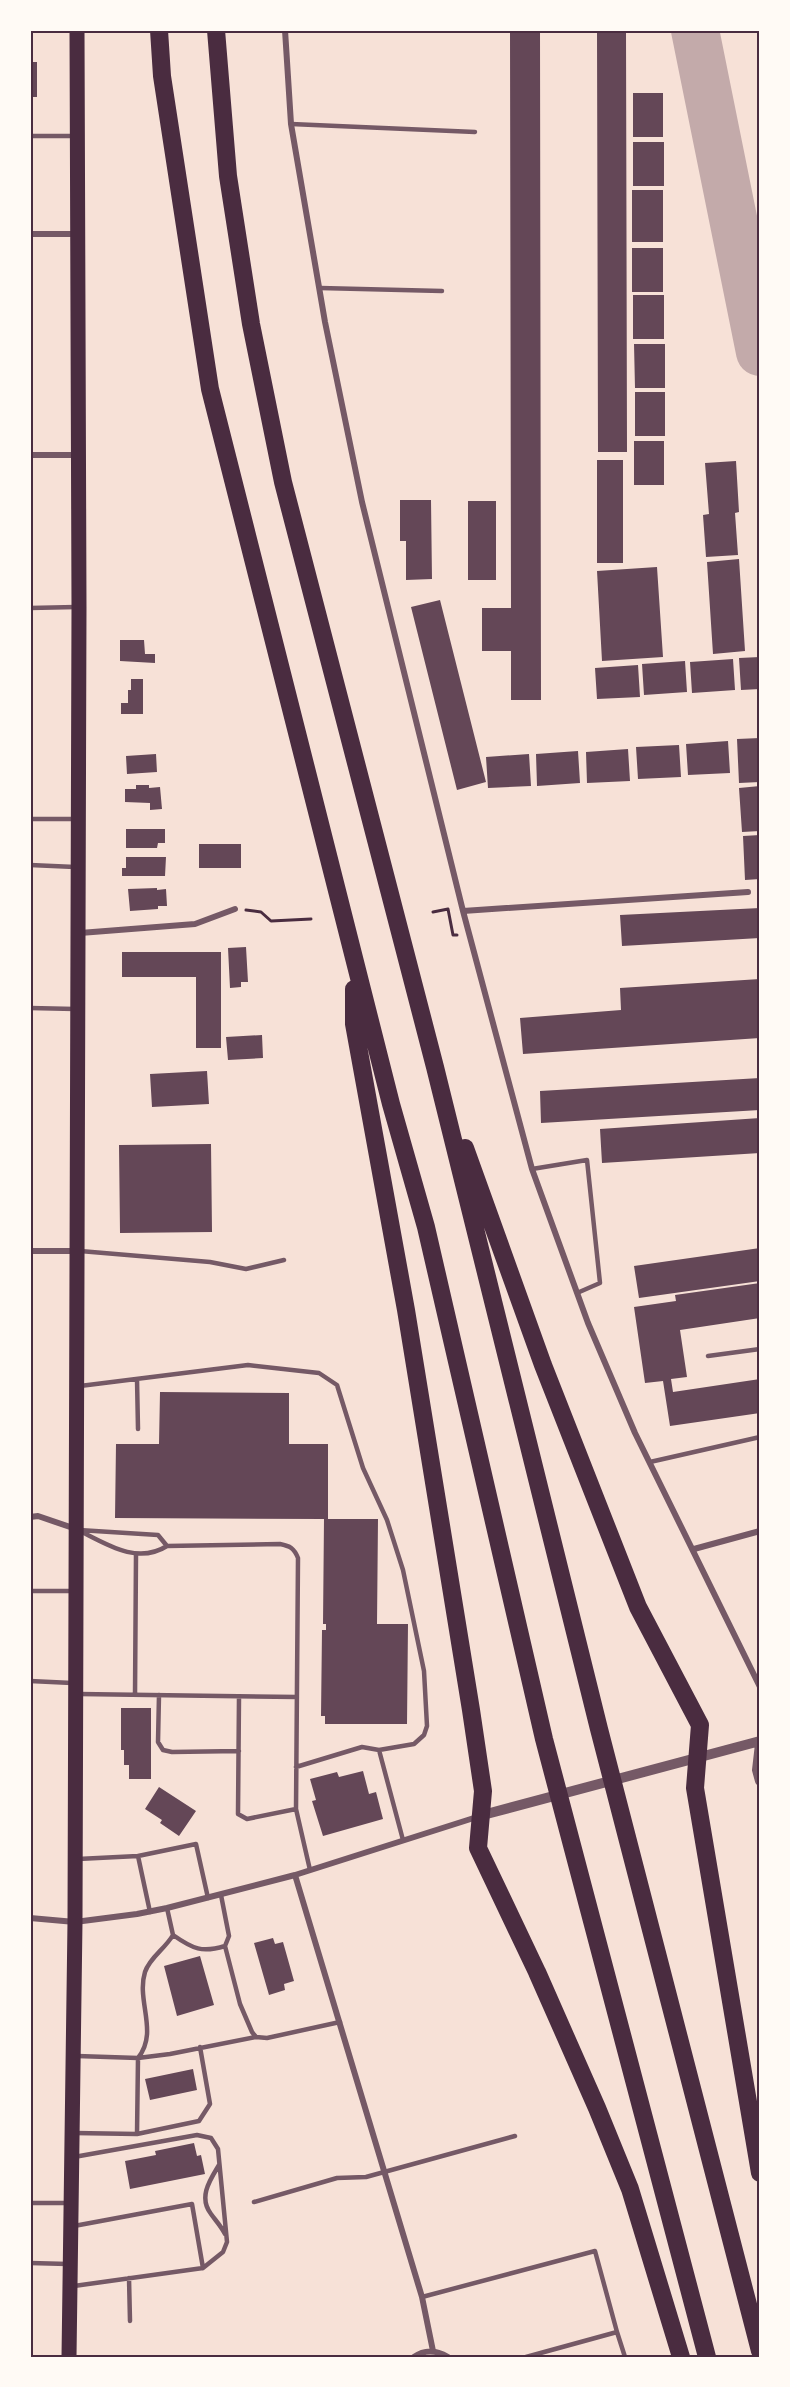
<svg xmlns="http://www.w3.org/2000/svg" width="790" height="2387" viewBox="0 0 790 2387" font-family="'Space Grotesk',sans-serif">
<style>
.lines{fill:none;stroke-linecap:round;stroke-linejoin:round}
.taxiway{stroke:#c3aaaa;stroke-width:48}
.building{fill:#644757}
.path{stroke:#4a2c40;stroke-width:3}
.service{stroke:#755966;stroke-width:4.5}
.minor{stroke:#755966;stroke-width:6}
.tertiary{stroke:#755966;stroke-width:10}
.primary{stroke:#4a2c40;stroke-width:15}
.motorway{stroke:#4a2c40;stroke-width:18}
.neatline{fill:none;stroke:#4a2c40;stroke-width:2}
</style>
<rect width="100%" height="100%" fill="#f7e1d7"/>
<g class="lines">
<path class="taxiway" d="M695,30L760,352"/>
</g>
<path class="building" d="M510,30H540L541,700H511V651H482V608H511Z
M597,30H626L627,452H598Z
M30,62H37V97H30Z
M633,93H663V137H633Z
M633,142H664V186H633Z
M632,190H663V242H632Z
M632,248H663V292H632Z
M633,295H664V339H633Z
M634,344H665V388H635Z
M635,392H665V436H635Z
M634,441H664V485H634Z
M597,460H623V563H597Z
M736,461L739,512L735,513L738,555L706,557L703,515L709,514L705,463Z
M400,500H431L432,579L406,580V541H400Z
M468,501H496V580H468Z
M739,559L745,651L713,654L707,562Z
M657,567L663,657L602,661L597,571Z
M440,600L486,782L457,790L411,607Z
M120,640H144L145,654H155V663L120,661Z
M760,657V689L741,690L739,658Z
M733,659L735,690L692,693L690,662Z
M685,661L687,692L644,695L642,664Z
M638,665L640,697L597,699L595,668Z
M131,679H143V714H121V703H128V690H131Z
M760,738V782L739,783L737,739Z
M728,741L730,773L688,775L686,744Z
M679,745L681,777L638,779L636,747Z
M628,749L630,781L587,783L586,752Z
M578,751L580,783L537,786L536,754Z
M156,754L157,772L127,774L126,756Z
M529,754L531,786L488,788L486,757Z
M136,785H149V788L160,787L162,809L150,810V803L125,802V789H136Z
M760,786V831L742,832L739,788Z
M126,829H165V843H158L157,848H126Z
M760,835V879L745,880L743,836Z
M199,844H241V868H199Z
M126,857H166L165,876H122V868H126Z
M157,888V890L166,889L167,906H158V909L130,911L128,889Z
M760,908V938L622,946L620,915Z
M246,947L248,982H241V987L230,988L228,948Z
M122,952H221V1048H196V977H122Z
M760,979V1038L523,1054L520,1018L621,1010L620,988Z
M262,1035L263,1058L228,1060L226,1037Z
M207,1071L209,1104L152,1107L150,1074Z
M760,1078V1110L541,1123L540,1091Z
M760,1118V1153L602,1163L600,1129Z
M211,1144L212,1232L120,1233L119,1145Z
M760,1248V1281L639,1298L634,1266Z
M760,1283V1318L680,1330L687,1377L671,1379L673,1392L760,1379V1413L670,1426L663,1381L645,1383L634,1307L676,1301L675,1295Z
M160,1392L289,1393V1444H328V1519H378L377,1624H408L407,1724H325V1716H321L322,1630H326V1624H323L324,1519L115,1518L116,1444H159Z
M121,1708H151V1779H129V1765H124V1750H121Z
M363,1771L369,1794L376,1792L383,1819L323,1836L312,1801L316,1800L310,1779L337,1772L339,1777Z
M159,1787L196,1811L179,1836L160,1823L162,1820L145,1809Z
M273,1938L275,1944L283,1942L294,1981L284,1984L285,1990L269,1995L254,1943Z
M200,1956L214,2005L177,2016L164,1966Z
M193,2069L197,2090L150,2100L145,2079Z
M194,2143L197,2156L201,2155L205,2174L130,2189L125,2161L156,2155L155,2151Z"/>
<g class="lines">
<path class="path" d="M246,910L261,912L271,921L311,919
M433,912L448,909L453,935H457"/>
<path class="service" d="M291,124L475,132
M30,136H75
M320,288L442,291
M30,608L76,607
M30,819H75
M30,865L75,867
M30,1008L75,1009
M532,1169L587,1160L600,1283L577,1293
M80,1251L210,1262L246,1269L284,1260
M708,1356L760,1349
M137,1379L138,1429
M80,1386L248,1365L319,1373L337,1385L363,1468L387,1520L403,1570L424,1671L427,1726L424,1735L414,1744L379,1750L362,1747L296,1767
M650,1462L760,1437
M78,1530C106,1544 137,1565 167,1546L280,1544C290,1546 294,1548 298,1558L296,1809L310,1870
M79,1530L158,1535L167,1546
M30,1591H73
M30,1681L72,1683
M79,1694L297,1697
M135,1695L136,1554
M159,1695L158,1742L163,1750L172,1752L239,1751
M239,1697L238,1814L247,1819L296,1809
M379,1750L403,1840
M138,1856L150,1912
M78,1859L138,1856L196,1844L208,1898
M221,1895L229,1936L225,1946L240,2004L252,2032L256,2037L267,2038L340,2022
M173,1935C193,1949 202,1953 225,1946
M77,2056L138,2058C159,2032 136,2001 145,1972C150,1957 165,1949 173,1935L167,1908
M74,2133L137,2134L138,2058L170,2054L256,2037
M137,2134L199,2121L210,2104L200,2047
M74,2157L197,2135L211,2138L218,2149L227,2242L223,2252L203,2268
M219,2165C210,2180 198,2197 211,2214C216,2221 221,2226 225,2234
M254,2202L337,2178L366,2177L515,2136
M30,2203H69
M74,2226L192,2204L203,2268L74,2286
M30,2263L68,2264
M129,2278L130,2321
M422,2297L595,2251L617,2332L526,2357
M617,2332L625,2357"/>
<path class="minor" d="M285,30L291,124L325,322L362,502L463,911L532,1169L588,1323L635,1433L760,1687
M30,234H76
M30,455H77
M463,911L748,892
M80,933L195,924L235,909
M30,1251H77
M30,1517L38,1516L76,1529
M694,1549L760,1531
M295,1875L422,2297L433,2351
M30,1918L75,1922L137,1914L167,1908L295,1875L477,1817
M414,2357C425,2349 436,2350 448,2357"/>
<path class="tertiary" d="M760,1744L757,1770L760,1781
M479,1816L760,1741"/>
<path class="primary" d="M69,2357L75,1922L79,607L77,30"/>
<path class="motorway" d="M159,30L162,76L210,389L391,1104L426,1227L544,1739L707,2357
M216,30L228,176L251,324L283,482L435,1067L599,1729L760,2351
M354,989V1024L406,1310L471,1710L483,1791L478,1848L537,1972L597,2108L630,2189L681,2357
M465,1148L543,1365L638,1607L700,1725L695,1788L760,2173"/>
</g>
<rect width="790" height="2387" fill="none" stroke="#fffaf5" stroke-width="63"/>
<rect x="32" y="32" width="726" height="2324" class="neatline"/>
</svg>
